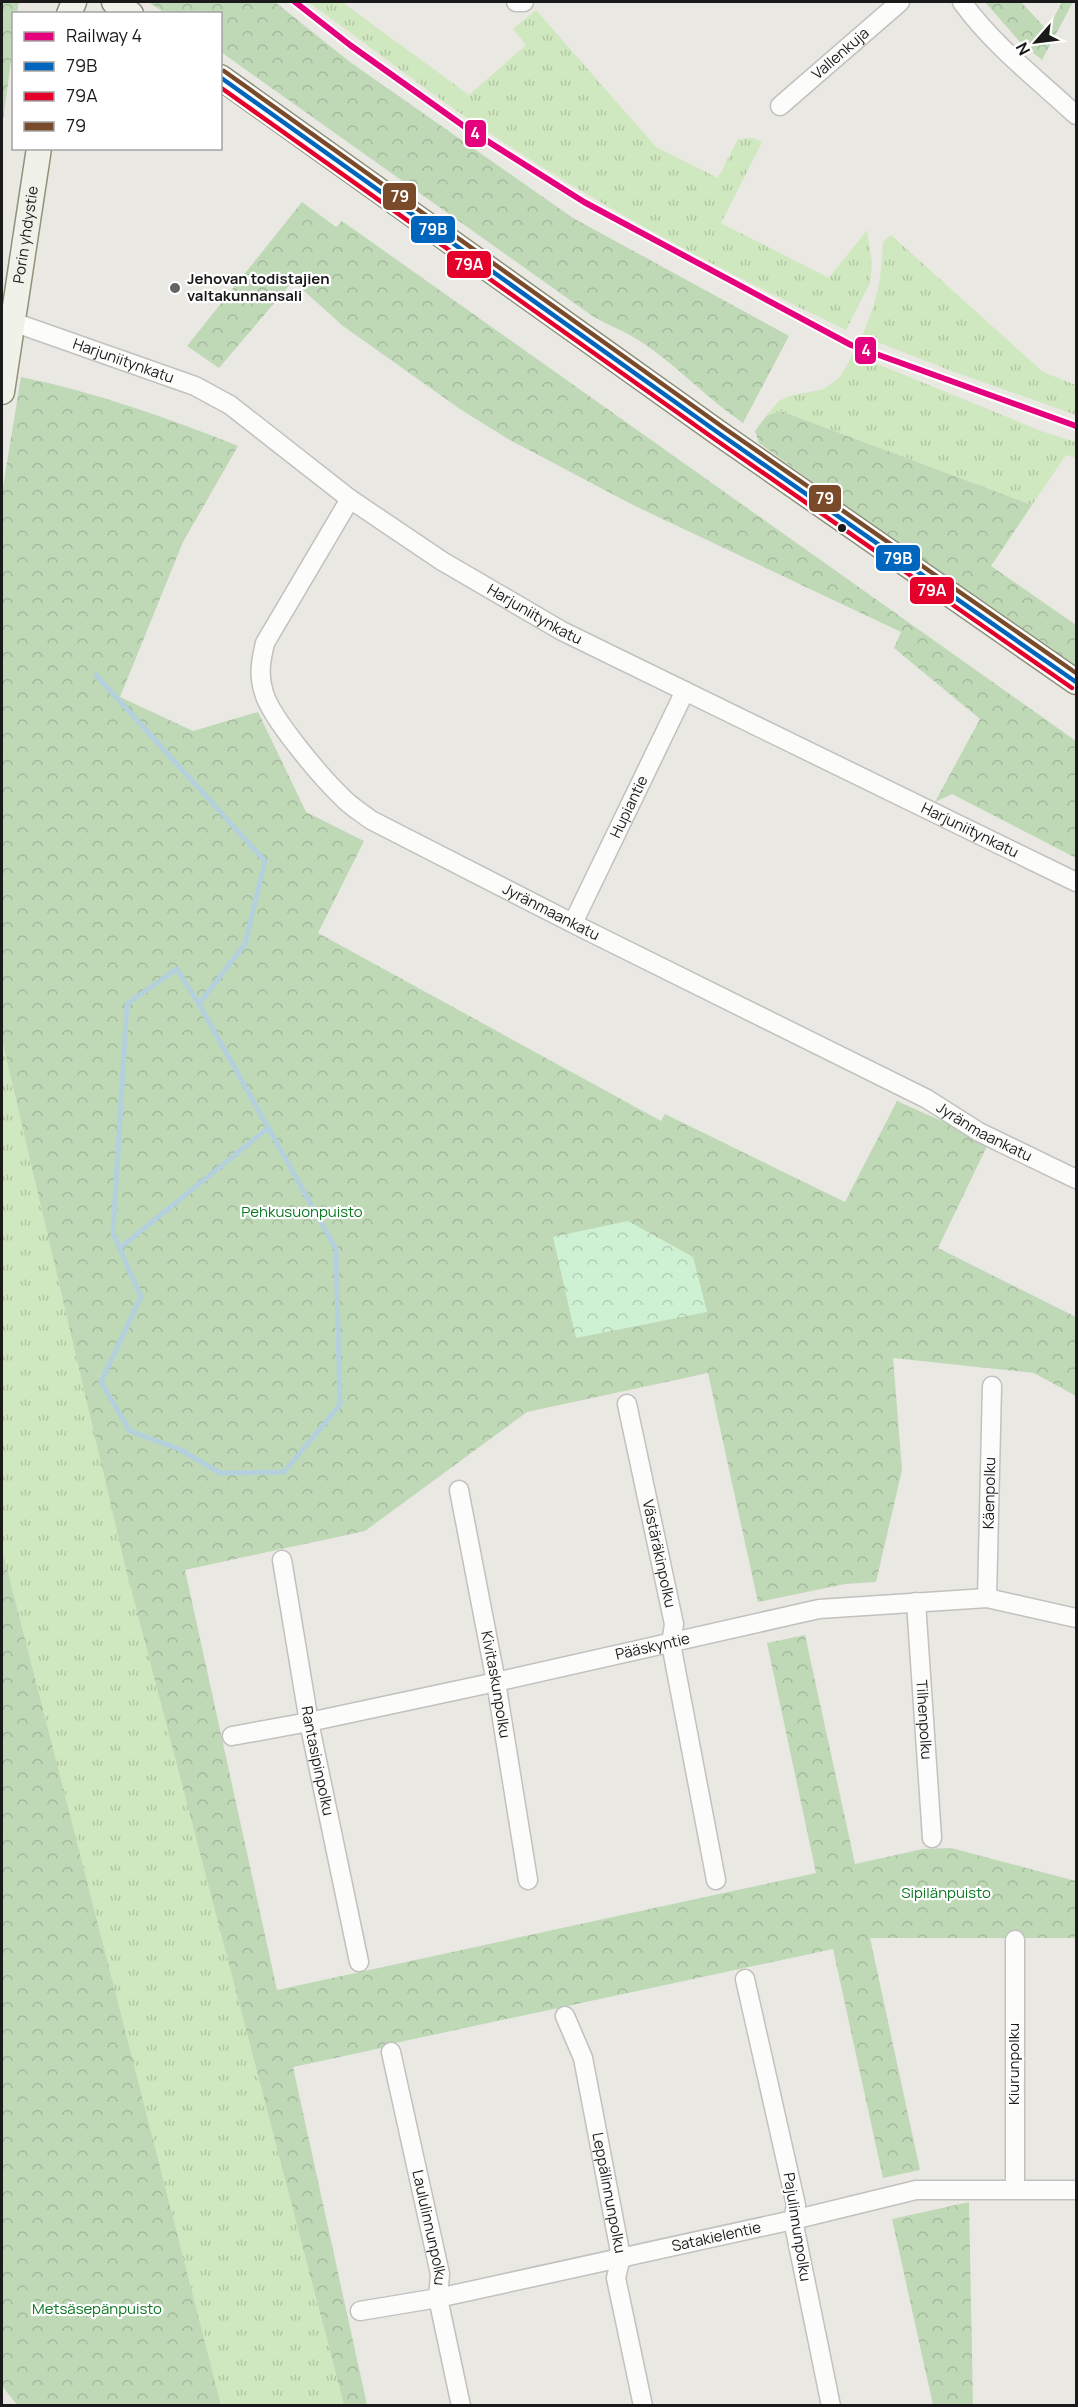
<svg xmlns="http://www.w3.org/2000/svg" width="1078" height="2407" viewBox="0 0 1078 2407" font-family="Manrope,sans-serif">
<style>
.grass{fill:url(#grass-tufts)}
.forest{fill:url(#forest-crowns)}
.park{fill:url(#park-crowns)}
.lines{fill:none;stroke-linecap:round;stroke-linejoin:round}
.stream{stroke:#b4d0dd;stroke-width:5}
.street-casing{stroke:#c1c1be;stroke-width:21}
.secondary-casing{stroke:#8e927b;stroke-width:27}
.street{stroke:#fcfcfb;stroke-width:18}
.secondary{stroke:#f0f1e8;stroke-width:24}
.bus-1-casing{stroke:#fff;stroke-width:9}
.bus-2-casing{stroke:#fff;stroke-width:9}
.bus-3-casing{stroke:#fff;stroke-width:9}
.bus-1{stroke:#0065bd;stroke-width:4.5}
.bus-2{stroke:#e4002b;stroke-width:4.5}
.bus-3{stroke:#7a4b2a;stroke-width:4.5}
.rail-1-casing{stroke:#fff;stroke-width:10}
.rail-1{stroke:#e5007d;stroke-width:6}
.poi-dot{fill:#626260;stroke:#fff;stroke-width:2}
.bus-dot{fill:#1a1a1a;stroke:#fff;stroke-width:2}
.labels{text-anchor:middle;stroke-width:4.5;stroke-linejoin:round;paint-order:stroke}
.street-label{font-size:15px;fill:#1a1a1a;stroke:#fff}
.poi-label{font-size:15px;font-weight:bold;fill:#1a1a1a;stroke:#fff;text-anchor:start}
.park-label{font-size:15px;fill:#0a7721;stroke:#fff}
.line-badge{stroke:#fff;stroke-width:2}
.badge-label{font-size:16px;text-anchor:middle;font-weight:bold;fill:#fff}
</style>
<defs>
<pattern id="grass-tufts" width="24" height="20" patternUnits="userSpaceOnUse" patternTransform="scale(1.5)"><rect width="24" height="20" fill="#d0e8bf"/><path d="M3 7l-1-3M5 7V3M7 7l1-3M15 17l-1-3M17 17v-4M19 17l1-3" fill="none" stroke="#b2c6a4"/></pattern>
<pattern id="forest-crowns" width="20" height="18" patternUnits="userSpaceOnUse" patternTransform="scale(1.5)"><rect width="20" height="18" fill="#bfd9b7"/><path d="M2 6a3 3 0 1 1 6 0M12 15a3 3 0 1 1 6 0" fill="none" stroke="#a4ba9d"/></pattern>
<pattern id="park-crowns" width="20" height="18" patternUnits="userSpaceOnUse" patternTransform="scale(1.5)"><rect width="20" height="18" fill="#cff1d3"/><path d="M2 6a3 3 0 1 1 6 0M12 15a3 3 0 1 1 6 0" fill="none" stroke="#b1ceb5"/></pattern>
</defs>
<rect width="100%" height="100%" fill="#e9e8e2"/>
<path class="grass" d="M308,2H342L469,95L526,45L513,29L536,10L656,147L718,178L738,139L753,138L762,142L721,223L829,278L867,230L872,264L870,283L846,330C728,274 613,214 503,142C436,99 373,48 308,2Z
M891,235L1043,372L1076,385V415L954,372L862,336C878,298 881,282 883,242Z
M853,354L1041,431L1076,442V458L1066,455L1032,505L781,411L766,416L779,401L789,396L824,389L840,377Z
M2,1040L126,1570L344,2405H221L2,1549Z"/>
<path class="forest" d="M2,2H19L17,13L14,14L13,45L2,129Z
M148,2H275L350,62L573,218L789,336L743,423C706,398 677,365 640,341C625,331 607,325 591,315L221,52L220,14L165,13Z
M985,2H1021L1047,30L1062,2H1073L1042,60L1019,41Z
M302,202L336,227L342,221L1076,741V858L952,794L935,802L980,719L894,648L901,632L633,505L508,439L460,409L343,326L293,281L219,368L187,346Z
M21,377C95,392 168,418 238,446L183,542L120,697L193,731L258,712L306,812L364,841L318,933L661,1121L665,1114L845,1202L897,1101L989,1142L938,1248L1076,1317V1396L1034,1373L893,1358L902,1470L876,1582L845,1584L758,1602L708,1373L527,1412L365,1531L185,1570L277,1990L816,1873L767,1643L805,1635L855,1864L923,1849L951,1848L1076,1881V1938H870L920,2170L883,2178L833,1949L395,2043L386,2047L293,2067L367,2405H344L126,1570L2,1040V493Z
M781,411L1032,505L991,566L1076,625V671L759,443L755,431L766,416Z
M2,1549L221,2405H17L2,2386Z
M969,2202L973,2405H933L892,2219Z"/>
<path class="park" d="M628,1221L693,1257L707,1312L576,1338L553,1237Z"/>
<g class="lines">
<path class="stream" d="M96,675L265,861L245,944L199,1004L336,1249L340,1405L284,1472L220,1473L181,1450L130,1431L101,1382L141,1297L113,1233L127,1004L177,969L199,1004
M120,1248L268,1128"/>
<defs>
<g id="street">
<path d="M516,2H524"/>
<path d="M962,2C993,45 1037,79 1076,115"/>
<path id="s1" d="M780,106L900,2"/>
<path id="s2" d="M13,322L195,386L230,405L350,499L442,561L562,631L1076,882"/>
<path id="s3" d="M350,499L265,643C261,660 258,675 264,693C271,718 322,778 342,797C350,806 362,813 371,820L586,930L927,1099L979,1132L1076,1179"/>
<path id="s4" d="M573,923L685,691"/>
<path id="s5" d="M627,1404L674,1624L671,1644L716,1880"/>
<path id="s6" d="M459,1490L496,1682L528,1880"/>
<path id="s7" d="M282,1560L309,1722L359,1962"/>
<path id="s8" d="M987,1598L992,1386"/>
<path id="s9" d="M916,1602L932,1838"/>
<path id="s10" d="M232,1736L309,1722L496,1682L819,1609L987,1598L1076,1618"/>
<path d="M1015,1940V2189"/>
<path d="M745,1979L796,2205L793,2220L831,2406"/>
<path id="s11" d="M565,2016L583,2058L621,2257L616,2278L643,2406"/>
<path id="s12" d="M391,2052L440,2274L438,2298L461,2406"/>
<path id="s13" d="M360,2311L438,2298L793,2220L916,2190H1076"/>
</g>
<g id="secondary">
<path d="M114,2L131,14"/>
<path d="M69,14L74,2"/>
<path d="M220,77L720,434L1076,682"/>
<path id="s14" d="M2,392L39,148"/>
</g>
</defs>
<use href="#street" class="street-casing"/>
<use href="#secondary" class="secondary-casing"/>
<use href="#street" class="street"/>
<use href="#secondary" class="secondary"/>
<defs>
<path id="bus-1" d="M220,77L720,434L1076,682"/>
<path id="bus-2" d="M220,87L716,440L1072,688"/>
<path id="bus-3" d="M224,71L724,428L1076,673"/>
</defs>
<use href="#bus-1" class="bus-1-casing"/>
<use href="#bus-2" class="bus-2-casing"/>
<use href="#bus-3" class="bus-3-casing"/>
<use href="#bus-1" class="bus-1"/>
<use href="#bus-2" class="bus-2"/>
<use href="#bus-3" class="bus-3"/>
<defs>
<path id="rail-1" d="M295,2L350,45L465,127L584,202L851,345L1076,426"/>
</defs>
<use href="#rail-1" class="rail-1-casing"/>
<use href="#rail-1" class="rail-1"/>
</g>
<circle class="poi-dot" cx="175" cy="288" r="6"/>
<circle class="bus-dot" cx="842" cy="528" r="5"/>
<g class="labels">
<g class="street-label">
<text dy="5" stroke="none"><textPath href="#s1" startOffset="80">Vallenkuja</textPath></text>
<text dy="5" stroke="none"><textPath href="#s14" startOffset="159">Porin yhdystie</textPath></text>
<text dy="5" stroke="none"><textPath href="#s2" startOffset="117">Harjuniitynkatu</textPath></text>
<text dy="5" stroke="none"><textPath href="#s2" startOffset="603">Harjuniitynkatu</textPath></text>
<text dy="5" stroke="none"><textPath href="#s4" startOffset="129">Hupiantie</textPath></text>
<text dy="5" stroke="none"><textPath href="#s2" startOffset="1089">Harjuniitynkatu</textPath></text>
<text dy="5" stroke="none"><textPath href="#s3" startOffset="588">Jyränmaankatu</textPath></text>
<text dy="5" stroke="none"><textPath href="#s3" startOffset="1074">Jyränmaankatu</textPath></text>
<text dy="5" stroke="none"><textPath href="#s8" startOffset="105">Käenpolku</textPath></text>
<text dy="5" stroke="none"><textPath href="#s5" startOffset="153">Västäräkinpolku</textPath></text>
<text dy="5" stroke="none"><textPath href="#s10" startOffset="430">Pääskyntie</textPath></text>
<text dy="5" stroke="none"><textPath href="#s6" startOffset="198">Kivitaskunpolku</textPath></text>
<text dy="5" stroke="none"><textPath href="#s9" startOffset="118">Tilhenpolku</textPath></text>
<text dy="5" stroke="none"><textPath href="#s7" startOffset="204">Rantasipinpolku</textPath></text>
<text transform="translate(1014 2064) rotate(-90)" y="5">Kiurunpolku</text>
<text dy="5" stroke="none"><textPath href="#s11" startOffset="183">Leppälinnunpolku</textPath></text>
<text transform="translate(797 2227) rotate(81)" y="5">Pajulinnunpolku</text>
<text dy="5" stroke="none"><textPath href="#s12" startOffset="180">Laululinnunpolku</textPath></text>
<text dy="5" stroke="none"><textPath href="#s13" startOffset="364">Satakielentie</textPath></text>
</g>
<g class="poi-label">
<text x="187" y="284">Jehovan todistajien<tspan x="187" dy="17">valtakunnansali</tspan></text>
</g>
<g class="park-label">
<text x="302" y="1217">Pehkusuonpuisto</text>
<text x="946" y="1898">Sipilänpuisto</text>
<text x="97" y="2314">Metsäsepänpuisto</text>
</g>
</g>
<g class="line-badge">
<rect x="464" y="119" width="23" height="29" rx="6" fill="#e5007d"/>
<rect x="382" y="182" width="35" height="29" rx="6" fill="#7a4b2a"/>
<rect x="410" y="215" width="46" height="29" rx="6" fill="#0065bd"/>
<rect x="446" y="250" width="46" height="29" rx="6" fill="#e4002b"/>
<rect x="854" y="336" width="23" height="29" rx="6" fill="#e5007d"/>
<rect x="808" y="484" width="34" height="29" rx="6" fill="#7a4b2a"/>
<rect x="875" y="544" width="46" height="28" rx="6" fill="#0065bd"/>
<rect x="909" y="576" width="46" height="29" rx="6" fill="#e4002b"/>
</g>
<g class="badge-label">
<text x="475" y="139">4</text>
<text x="400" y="202">79</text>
<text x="433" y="235">79B</text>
<text x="469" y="270">79A</text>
<text x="866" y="356">4</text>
<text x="825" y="504">79</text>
<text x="898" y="564">79B</text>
<text x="932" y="596">79A</text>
</g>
<rect width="1078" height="2407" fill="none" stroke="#1a1a1a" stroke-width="6"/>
<rect x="12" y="12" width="210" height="138" fill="#ffffff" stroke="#a3a3a3" stroke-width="1.5"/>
<rect x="24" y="32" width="30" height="9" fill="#e5007d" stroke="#a3a3a3" stroke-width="1.5"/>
<text x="66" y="42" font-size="18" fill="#1a1a1a">Railway 4</text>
<rect x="24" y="62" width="30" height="9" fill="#0065bd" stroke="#a3a3a3" stroke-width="1.5"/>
<text x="66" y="72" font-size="18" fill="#1a1a1a">79B</text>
<rect x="24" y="92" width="30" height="9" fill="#e4002b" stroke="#a3a3a3" stroke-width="1.5"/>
<text x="66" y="102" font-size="18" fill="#1a1a1a">79A</text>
<rect x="24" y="122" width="30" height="9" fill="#7a4b2a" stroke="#a3a3a3" stroke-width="1.5"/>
<text x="66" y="132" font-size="18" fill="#1a1a1a">79</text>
<g transform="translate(1036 42) rotate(242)" stroke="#ffffff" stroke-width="4.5" paint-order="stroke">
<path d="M0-4.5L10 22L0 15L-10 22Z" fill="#1a1a1a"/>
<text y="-9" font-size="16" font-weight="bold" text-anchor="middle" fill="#1a1a1a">N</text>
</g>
</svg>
